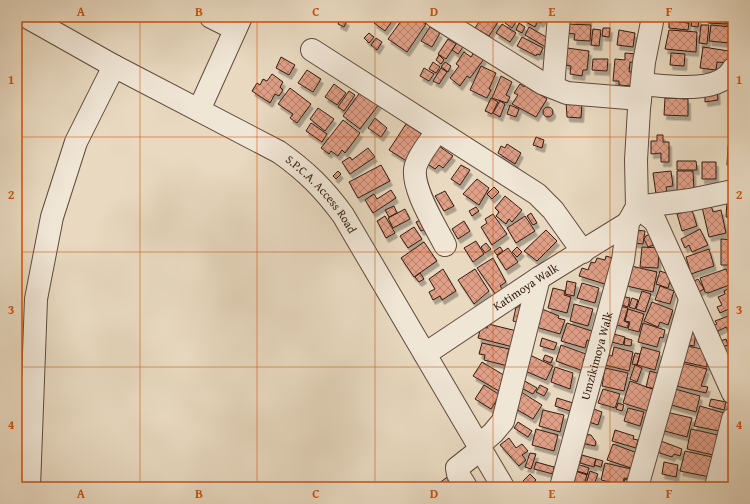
<svg xmlns="http://www.w3.org/2000/svg" width="750" height="504" viewBox="0 0 750 504" font-family="'Gentium Book Plus',serif">
<style>
.building{fill:url(#building-cross-hatch);stroke:#331b10;filter:url(#shadow)}
.lines{fill:none;stroke-linecap:round;stroke-linejoin:round}
.minor-casing{stroke:#604a3c;stroke-width:24}
.minor{stroke:#f0e6d6;stroke-width:22}
.grid{fill:none;stroke:#cd500d;stroke-width:1;stroke-opacity:0.55}
.labels{text-anchor:middle;stroke-width:3.5;stroke-linejoin:round;paint-order:stroke}
.street-label{font-size:12px;fill:#331b10;stroke:#f0e6d6}
.neatline{fill:none;stroke:#cd500d;stroke-width:1.5}
.grid-label{font-size:13px;text-anchor:middle;font-weight:bold;fill:#cd500d}
</style>
<defs>
<pattern id="building-cross-hatch" width="8" height="8" patternUnits="userSpaceOnUse"><rect width="8" height="8" fill="#e09f87"/><path d="M0 0l8 8M0 8l8-8" fill="none" stroke="#b6816d"/></pattern>
<filter id="shadow"><feDropShadow dx="2.5" dy="4.5" stdDeviation="0" flood-color="#0004"/></filter>
</defs>
<rect width="100%" height="100%" fill="#e8d9c0"/>
<filter id="stains"><feTurbulence type="fractalNoise" baseFrequency=".005" numOctaves="4"/><feColorMatrix values="0 0 0 0 .2 0 0 0 0 .09 0 0 0 0 .02 0 0 0 .5 -.17"/></filter>
<radialGradient id="worn" r=".72"><stop offset=".6" stop-color="#630" stop-opacity="0"/><stop offset="1" stop-color="#630" stop-opacity=".3"/></radialGradient>
<path class="building" d="M378,17H395L385,31L374,23Z
M404,17H417L426,24L407,52L388,39Z
M482,17H490L498,22L489,36L475,28Z
M509,17L516,22L512,28L505,23Z
M526,17H531L538,21L535,27L524,21Z
M532,17H545L541,23Z
M573,17H589V21L573,20Z
M673,17H690L689,23L673,21Z
M708,17H726V24L708,23Z
M340,18L347,21L344,27L338,24Z
M693,18L699,19L698,27L691,26Z
M728,19H733V26H727Z
M669,21L689,23L688,30L669,28Z
M519,23L525,27L522,33L516,30Z
M502,24L516,33L510,42L496,33Z
M567,24L591,25L590,41L574,40L575,34L567,33Z
M701,25H709L707,44L699,43Z
M711,25L731,27L729,43L709,41Z
M430,27L440,33L432,47L421,41Z
M529,27L553,41L549,49L525,35Z
M603,28H610L609,37L602,36Z
M593,29L601,30L599,46L591,45Z
M619,30L635,33L633,47L617,45Z
M669,30L697,32L696,52L665,49Z
M369,33L374,37L369,43L364,38Z
M522,37L543,48L540,55L537,54L536,56L517,46Z
M376,38L382,42L377,50L371,45Z
M448,39L456,44L446,59L438,54Z
M457,43L463,47L458,54L452,50Z
M703,47L729,51L728,63L717,62L716,70L700,68Z
M567,48L589,51L587,70H583L582,76L570,74L571,66L565,65Z
M464,52L471,57L474,52L484,59L470,78L467,76L460,86L450,78L459,66L456,64Z
M625,53L637,54L636,63L630,62L629,72H632L631,86L619,85V81H613L615,59L625,60Z
M671,53L685,54L684,66L670,65Z
M439,55L444,60L441,64L436,60Z
M281,57L295,65L289,75L276,68Z
M593,59H608L607,71L592,70Z
M433,62L440,67L436,73L429,69Z
M445,62L451,66L448,72L441,67Z
M481,66L496,73L489,89L491,90L487,98L470,90Z
M424,68L434,74L429,81L420,76Z
M441,68L447,72L439,84L433,81Z
M307,70L321,79L313,92L298,83Z
M272,74L283,82L280,87L283,90L279,96L275,94L270,103L252,91L257,83L260,85L263,79L267,81Z
M501,76L512,82L506,95L510,97L507,103L492,98Z
M334,84L346,93L337,105L325,97Z
M520,84L524,87L525,85L547,99L536,117L512,104L518,95L514,93Z
M290,88L311,104L297,123L290,118L293,114L278,104Z
M717,89L718,100L705,102V91Z
M349,91L355,95L344,111L338,107Z
M361,91L379,104L360,129L343,116Z
M491,98L498,102L492,114L485,111Z
M665,98L688,99V116L664,115Z
M500,101L505,104L500,117L493,113Z
M566,102L582,103L581,118L567,117Z
M510,105L519,109L516,117L507,114Z
M543 112a5 5 0 1 1 10 0a5 5 0 1 1-10 0Z
M318,108L334,119L325,131L310,119Z
M375,118L387,128L381,137L368,128Z
M343,120L360,133L345,153L342,150L338,156L331,151L329,154L321,148Z
M311,123L327,134L322,142L306,131Z
M406,124L425,136L408,162L389,150Z
M657,135H663V142H669V162H661V153L651,154V141H657Z
M536,137L544,140L542,148L533,145Z
M507,144L521,153L515,164L498,153L501,146L505,148Z
M439,146L453,156L443,168L439,165L435,169L426,163Z
M728,146L733,147V165H727Z
M368,148L375,157L350,174L342,162L350,157L352,160Z
M677,161H696L697,170H677Z
M702,162H716V179H702Z
M381,165L390,181L358,198L349,182Z
M461,165L470,170L460,185L451,179Z
M338,171L341,174L336,179L333,176Z
M671,171L673,186L666,187L667,193L656,194L653,173Z
M677,171H693L694,191H677Z
M477,179L489,188L479,205L463,194Z
M494,187L499,192L492,199L487,194Z
M391,190L396,198L373,213L365,200L374,194L377,199Z
M445,191L454,206L444,211L435,196Z
M505,196L522,210L512,222L509,219L506,224L496,216L499,212L495,208Z
M727,201L733,202V218L726,217Z
M711,205L713,212L721,210L726,233L709,237L702,207Z
M394,206L397,213L389,217L385,210Z
M476,207L479,211L472,216L469,211Z
M405,209L410,219L393,228L388,218Z
M692,210L697,226L682,231L677,214Z
M531,213L537,223L533,225L527,216Z
M493,214L507,234L492,245L481,227L487,223L485,219Z
M385,216L395,233L386,238L377,221Z
M525,216L535,231L516,243L507,228Z
M423,219L428,228L421,231L416,222Z
M464,221L470,231L458,239L452,229Z
M414,227L422,239L408,248L400,236Z
M700,229L708,245L692,252L689,245L685,248L681,239Z
M546,230L557,241L537,261L524,251Z
M635,230L645,231L643,244L634,243Z
M650,234L656,244L648,247L644,239L646,236Z
M721,239L733,240V265H721Z
M476,241L484,254L473,262L464,248Z
M424,242L437,261L414,277L401,258Z
M486,243L491,249L485,253L481,247Z
M500,247L503,251L497,255L494,251Z
M517,247L522,252L517,257L512,252Z
M642,247L659,248L658,268L640,267Z
M508,248L518,262L506,270L497,256Z
M709,249L714,266L691,274L686,257Z
M606,256L616,259L608,285L579,276L582,268L588,270L591,262L595,263L597,258L605,260Z
M493,258L506,282L500,286L504,291L496,295L477,268Z
M627,265L657,272L653,292L627,286Z
M443,269L456,291L442,300L440,296L433,300L429,292L435,289L429,279Z
M475,269L489,291L474,304L458,280Z
M726,269L732,284L708,293L705,292L700,278Z
M660,271L672,275L668,288L656,284Z
M420,273L424,279L419,282L415,277Z
M698,279L704,289L697,293L692,282Z
M567,281L576,283L574,296L565,294Z
M582,283L599,288L595,303L577,298Z
M660,286L674,291L670,304L655,300Z
M732,287L733,307L720,313L717,307L722,305L718,297L725,294L724,291Z
M553,288L565,291L564,295L571,297L567,313L548,308Z
M642,291L651,294L645,312L636,309Z
M621,296L630,298L628,307L619,304Z
M632,298L638,300L635,309L629,307Z
M652,302L673,310L668,325L660,322L658,327L644,321Z
M520,303L526,304L524,324L513,321L516,307H519Z
M574,304L593,309L588,326L570,321Z
M619,306L628,308L624,321L629,323L627,328L614,324Z
M542,309L559,316L558,318L565,320L560,334L536,327Z
M628,309L644,314L639,332L628,329L630,322L625,321Z
M731,315L733,317V331L729,332L726,327L716,332L713,326L717,324L715,321Z
M567,323L598,333L594,343L587,340L585,348L561,341Z
M643,323L665,330L663,338L660,337L657,347L638,342Z
M488,324L517,331L513,347L478,338L481,327L487,328Z
M686,330L696,332L694,346L684,344Z
M610,333L625,337L623,345L608,341Z
M542,338L557,343L554,350L540,346Z
M625,338L632,340L631,346L624,345Z
M726,339L728,345L722,347L720,341Z
M482,343L509,349L507,357L510,358L508,366L484,360L485,355L479,354Z
M561,345L586,354L583,361L590,363L586,372L556,361Z
M687,346L707,350V367L684,362Z
M614,347L633,352L629,371L601,364L604,354L612,356Z
M642,347L660,352L655,370L637,365Z
M635,353L640,354L637,365L632,364Z
M530,355L553,366L546,380L523,370Z
M545,355L553,358L551,363L543,360Z
M482,362L507,377L499,391L473,376Z
M677,362L707,369L701,386L708,387L706,393L672,385Z
M635,365L642,368L637,382L630,379Z
M555,367L573,373L570,389L551,382Z
M605,368L628,373L624,391L602,386Z
M650,371L660,374L656,389L646,387Z
M523,380L537,388L533,394L519,387Z
M630,381L658,391L651,412L623,403Z
M484,385L500,395L491,409L475,399Z
M540,385L548,389L544,396L536,392Z
M603,389L620,394L615,408L598,403Z
M675,389L700,396L696,412L668,404Z
M518,390L542,405L533,419L509,405Z
M557,398L573,403L570,411L555,406Z
M711,399L726,402L724,410L709,406Z
M618,403L624,405L622,411L616,409Z
M700,406L724,413L719,431L694,426Z
M591,408L602,412L598,425L586,421Z
M628,408L644,412L640,426L624,421Z
M543,410L564,415L560,432L539,426Z
M666,412L692,418L687,437L661,430Z
M518,422L532,431L528,437L514,428Z
M536,429L558,435L554,451L532,445Z
M691,429L718,435L713,455L687,449Z
M615,430L634,436L633,439L638,440L636,448L612,441Z
M583,434L591,435L596,442L595,446L581,443Z
M509,438L516,448L522,444L528,451L522,455L526,460L519,466L500,445Z
M661,441L682,449L680,456L674,454L672,457L657,452Z
M613,444L640,454L631,468L607,460Z
M685,451L712,457L710,477L680,471Z
M530,453L536,454L531,469L525,467Z
M582,455L596,459L594,467L580,463Z
M596,459L603,461L601,467L594,465Z
M536,462L554,467L553,474L534,469Z
M664,462L678,465L676,477L662,474Z
M574,463L589,468L587,475L572,470Z
M605,463L631,469L629,479L624,478L623,485L601,480Z
M574,470L587,474L584,486L570,483Z
M590,471L598,474L593,487H585Z
M530,474L536,480L534,482L540,487H529L523,481Z
M450,475L458,487H434Z
M730,478H733V486L729,485Z
M625,479L632,481L630,487H622Z
M687,483L702,487H686Z"/>
<g class="lines">
<defs>
<g id="minor">
<path id="s1" d="M27,17L114,66L279,152C306,171 324,189 343,215L503,487"/>
<path d="M211,17L235,29"/>
<path d="M436,17L542,83L567,93L640,99"/>
<path d="M312,50L537,194L553,210L583,252"/>
<path d="M642,84C667,86 719,95 733,69"/>
<path d="M553,87L559,17"/>
<path d="M199,110L241,17"/>
<path d="M437,131C431,141 420,153 416,165C409,185 436,227 445,245"/>
<path d="M733,191L690,200L637,207L655,221L733,393"/>
<path id="s2" d="M425,354L539,278L628,223"/>
<path d="M479,445L493,433L503,421L539,278"/>
<path d="M29,487L36,299L52,217L76,142L114,66"/>
<path d="M466,487L458,474L457,468L481,449"/>
<path id="s3" d="M561,487L623,260L628,223L637,207L636,160L639,109L644,62L653,17"/>
<path d="M637,487L690,300"/>
<path d="M716,487L733,419"/>
</g>
</defs>
<use href="#minor" class="minor-casing"/>
<use href="#minor" class="minor"/>
</g>
<path class="grid" d="M140,17V487M257,17V487M375,17V487M493,17V487M610,17V487M17,137H733M17,252H733M17,367H733"/>
<g class="labels">
<g class="street-label">
<text dy="4" stroke="none"><textPath href="#s1" startOffset="346">S.P.C.A. Access Road</textPath></text>
<text dy="4" stroke="none"><textPath href="#s2" startOffset="121">Katimoya Walk</textPath></text>
<text dy="4" stroke="none"><textPath href="#s3" startOffset="136">Umzikimoya Walk</textPath></text>
</g>
</g>
<rect width="750" height="504" fill="none" stroke="#e8d9c0" stroke-width="44"/>
<rect x="22" y="22" width="706" height="460" class="neatline"/>
<g class="grid-label">
<text x="81" y="16">A</text>
<text x="199" y="16">B</text>
<text x="316" y="16">C</text>
<text x="434" y="16">D</text>
<text x="552" y="16">E</text>
<text x="669" y="16">F</text>
<text x="11" y="84">1</text>
<text x="739" y="84">1</text>
<text x="11" y="199">2</text>
<text x="739" y="199">2</text>
<text x="11" y="314">3</text>
<text x="739" y="314">3</text>
<text x="11" y="429">4</text>
<text x="739" y="429">4</text>
<text x="81" y="498">A</text>
<text x="199" y="498">B</text>
<text x="316" y="498">C</text>
<text x="434" y="498">D</text>
<text x="552" y="498">E</text>
<text x="669" y="498">F</text>
</g>
<rect width="100%" height="100%" filter="url(#stains)"/>
<rect width="100%" height="100%" fill="url(#worn)"/>
</svg>
